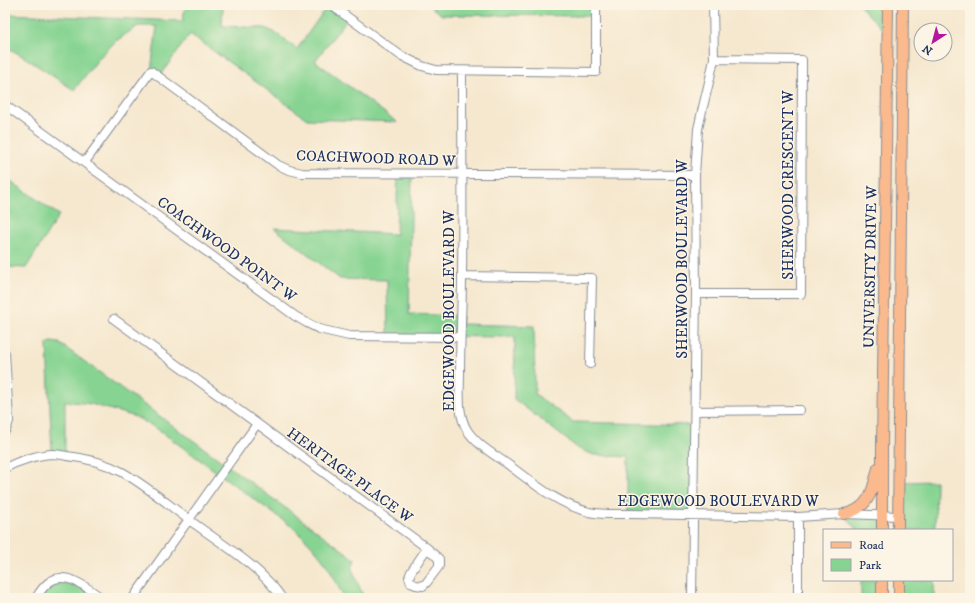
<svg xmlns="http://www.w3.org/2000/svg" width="975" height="603" viewBox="0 0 975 603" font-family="'IM FELL DW Pica',serif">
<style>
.green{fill:#87d492;stroke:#518278}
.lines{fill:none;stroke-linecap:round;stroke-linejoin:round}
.minor-casing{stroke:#888c96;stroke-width:10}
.major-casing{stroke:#888c96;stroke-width:12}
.minor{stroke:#fff;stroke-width:8}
.major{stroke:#fbba8d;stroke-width:10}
.labels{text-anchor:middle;stroke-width:3;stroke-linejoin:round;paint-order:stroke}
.street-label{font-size:15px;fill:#1b2f5e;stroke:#fcf5e5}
</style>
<rect width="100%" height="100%" fill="#fcf5e5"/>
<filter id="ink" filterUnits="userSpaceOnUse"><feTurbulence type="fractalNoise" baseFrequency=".025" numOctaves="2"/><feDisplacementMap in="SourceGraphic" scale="8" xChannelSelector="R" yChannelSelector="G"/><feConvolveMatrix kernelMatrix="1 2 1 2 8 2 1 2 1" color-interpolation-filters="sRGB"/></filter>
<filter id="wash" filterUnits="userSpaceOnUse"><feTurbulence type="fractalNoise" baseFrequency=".012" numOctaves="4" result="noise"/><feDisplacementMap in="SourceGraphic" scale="16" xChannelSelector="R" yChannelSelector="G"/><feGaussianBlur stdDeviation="0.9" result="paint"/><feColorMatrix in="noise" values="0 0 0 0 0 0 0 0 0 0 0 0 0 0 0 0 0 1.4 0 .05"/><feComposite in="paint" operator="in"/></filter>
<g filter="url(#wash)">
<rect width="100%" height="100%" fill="#f6e8cf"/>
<path class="green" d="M185,5H223L222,26L265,28L274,32L297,49L328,5H352L345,15L348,18L315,61L397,122L307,119L190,34L159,77L151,71L157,26H138L116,41L100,57L74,90L24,57L5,46V14L183,21Z
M428,5H596V16L442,15Z
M859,5H888V35Z
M398,174H412L409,314L462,316L461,324L534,326L535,394L573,422L695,425L694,515L628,514V457L594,455L579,449L514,399L515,337L388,336L387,280L340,279L274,228L396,234Z
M5,177L59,215L26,268L5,267Z
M51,342L59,343L227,465L355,559L352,569L364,598H344C339,589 335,579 330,570C320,553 306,539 291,526L156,428L136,417L91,404L65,401V456L52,454L47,344Z
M936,481L935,530H899V482Z
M844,514L882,516V530H857Z
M65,577L102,598H36L40,591Z
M861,580H882V598H861Z
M900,580H934V598H901Z"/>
</g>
<g filter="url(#ink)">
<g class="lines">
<defs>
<path id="minor" d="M331,5L400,55L422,66L436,70L596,72V5
M462,71C462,139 463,208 462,276C462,309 460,341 460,373C460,392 457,413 467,430C476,444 493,454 506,463C532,482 557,504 589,512C603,515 617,514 631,514L798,517L844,514L898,516
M5,105L295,316L307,323L319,329L349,336L460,337
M85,162L151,71L278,165L289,170L302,173L695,175
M462,276L592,278L590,364
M696,294H801L802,60L714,59
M114,319L427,548L439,559V566L427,582L423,586L416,585L411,583L409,577L411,572L427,548
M5,353L9,421L7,427L5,431
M695,411L800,410
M5,468C18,461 37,455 52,454C57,454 62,455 67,456C86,458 105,463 122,472C149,487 173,509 199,527C228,548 261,568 282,598
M36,598C39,593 43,587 48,583C65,569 87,588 102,598
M133,598L257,424
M692,598L696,294L695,175L698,129L702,111L710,78L714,59L713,5
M798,598V517"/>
<path id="major" d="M844,514C849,513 855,511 859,508C872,499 874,483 878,468
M882,530V447L888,5
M898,530L903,5
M882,580V598
M899,580V598"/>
</defs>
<use href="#minor" class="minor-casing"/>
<use href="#major" class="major-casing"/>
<use href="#minor" class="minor"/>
<use href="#major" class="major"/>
</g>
</g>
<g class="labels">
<g class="street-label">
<text transform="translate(376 158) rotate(2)" y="5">COACHWOOD ROAD W</text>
<text transform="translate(788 185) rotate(-90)" y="5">SHERWOOD CRESCENT W</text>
<text transform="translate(227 249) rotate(36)" y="5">COACHWOOD POINT W</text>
<text transform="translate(682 259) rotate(-90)" y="5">SHERWOOD BOULEVARD W</text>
<text transform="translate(870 267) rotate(-89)" y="5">UNIVERSITY DRIVE W</text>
<text transform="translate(449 311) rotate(-90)" y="5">EDGEWOOD BOULEVARD W</text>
<text transform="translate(350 475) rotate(36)" y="5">HERITAGE PLACE W</text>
<text x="718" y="506">EDGEWOOD BOULEVARD W</text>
</g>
</g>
<rect width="975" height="603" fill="none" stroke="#fcf5e5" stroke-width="20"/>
<rect x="823" y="529" width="130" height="52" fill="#fcf5e5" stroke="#a2a6af"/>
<rect x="831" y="542" width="20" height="6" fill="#fbba8d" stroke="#a2a6af"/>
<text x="859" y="549" font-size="12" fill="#1b2f5e">Road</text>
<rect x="831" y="559" width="20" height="12" fill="#87d492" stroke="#a2a6af"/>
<text x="859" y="569" font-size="12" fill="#1b2f5e">Park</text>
<g transform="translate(933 42) rotate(216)"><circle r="19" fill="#fcf5e5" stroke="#a2a6af"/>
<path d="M0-3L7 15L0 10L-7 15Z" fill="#b5179e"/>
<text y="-6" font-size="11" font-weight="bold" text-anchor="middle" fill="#1b2f5e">N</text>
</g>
</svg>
